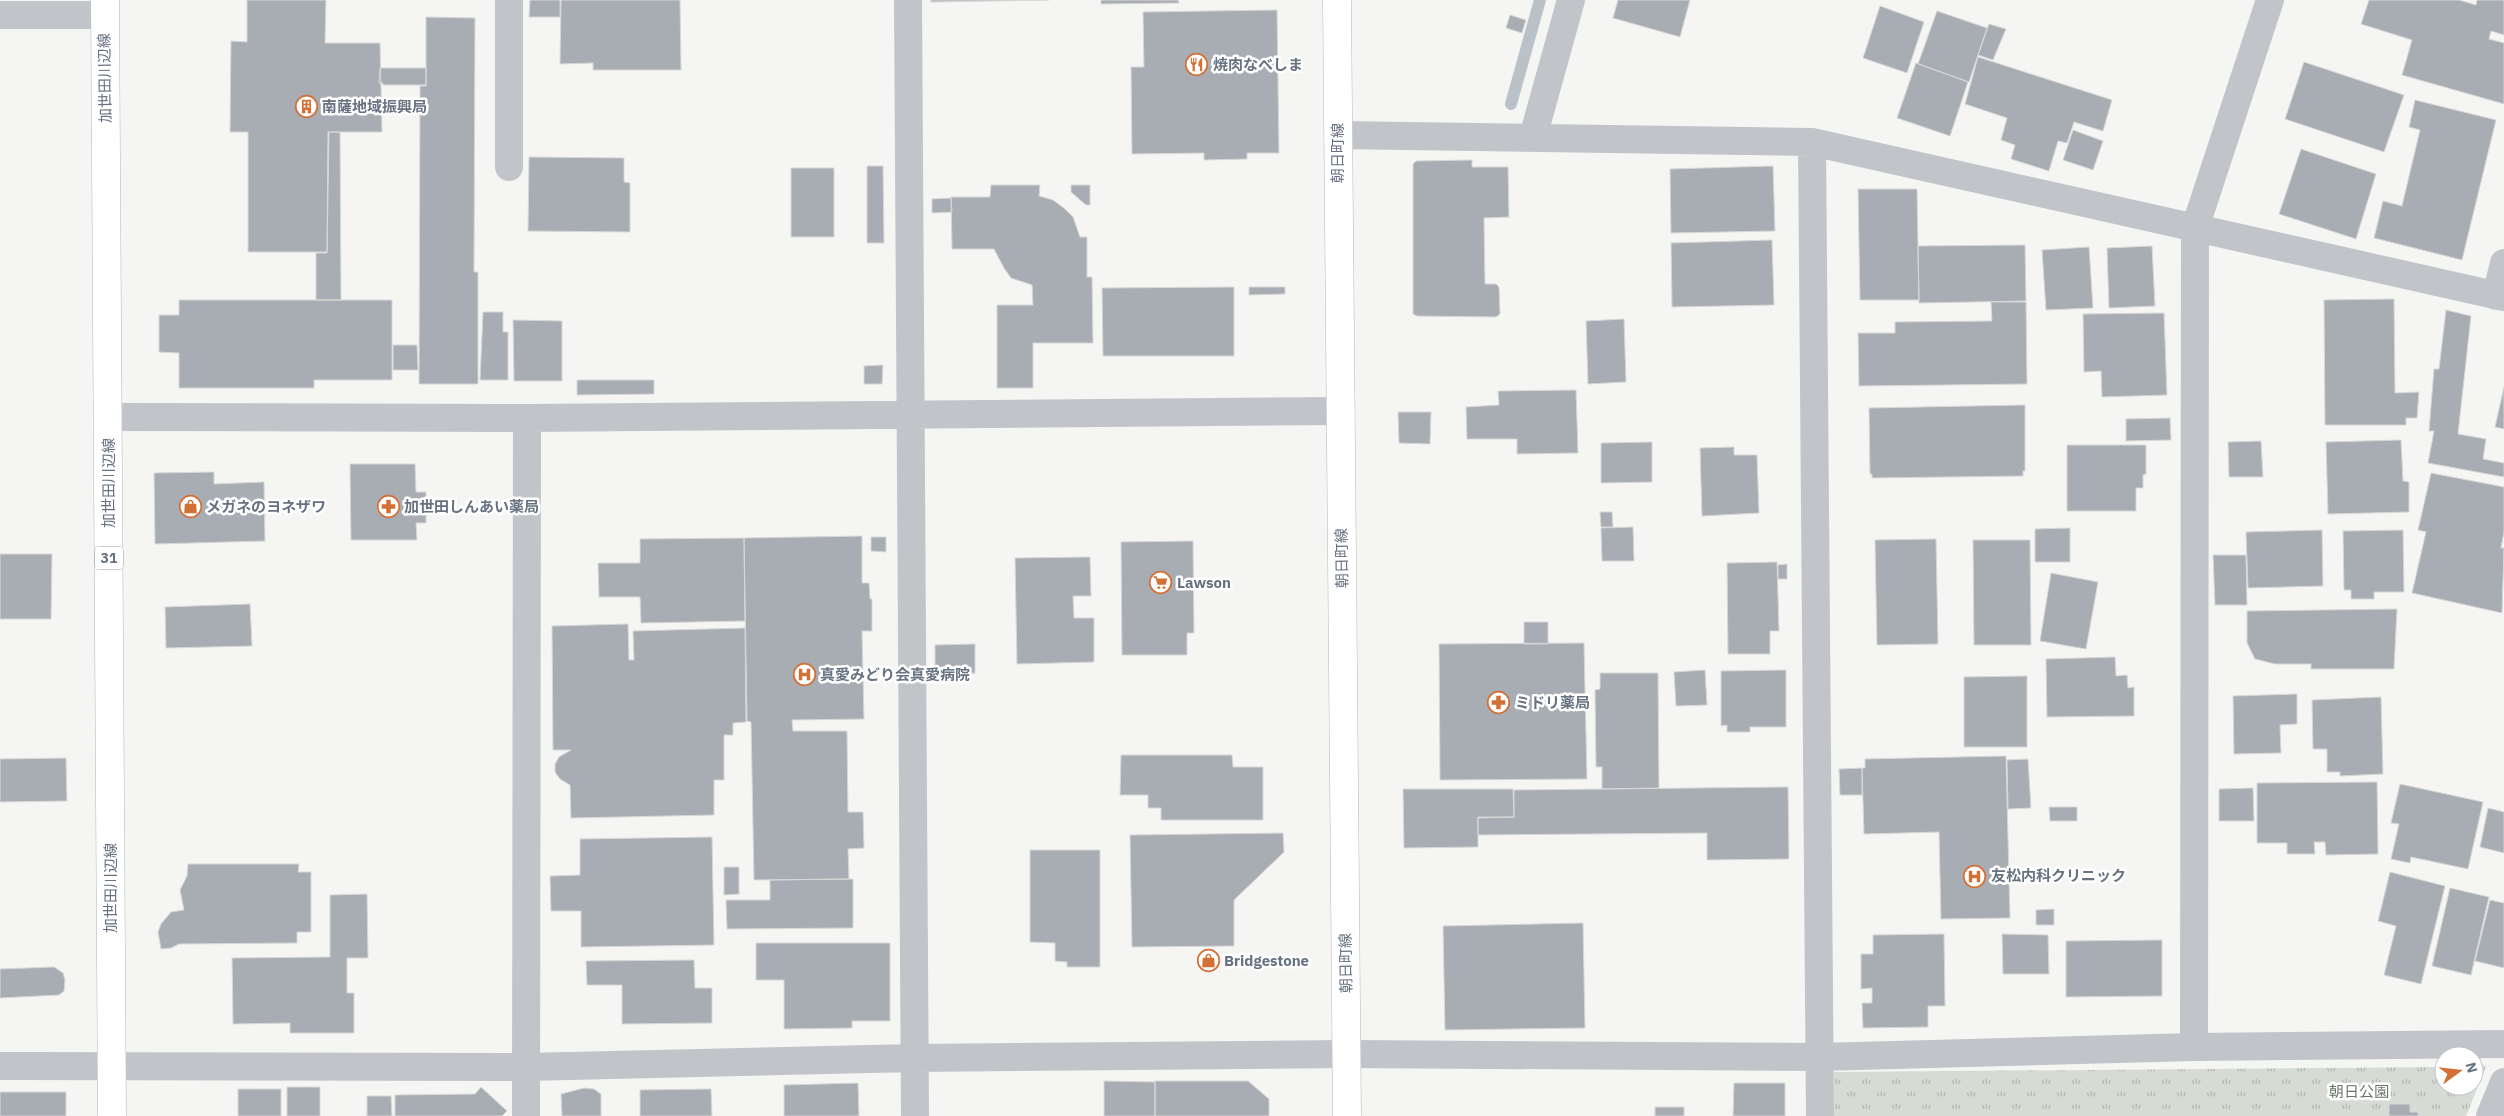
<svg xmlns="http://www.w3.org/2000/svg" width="2504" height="1116" viewBox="0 0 2504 1116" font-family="'IBM Plex Sans','Noto Sans JP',sans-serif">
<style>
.park{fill:url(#park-tufts)}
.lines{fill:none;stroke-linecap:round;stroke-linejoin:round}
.stream{stroke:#bac2c7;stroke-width:12}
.building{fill:#a8adb4;stroke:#d7d7d5}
.secondary-casing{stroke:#b4b7bc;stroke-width:29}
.primary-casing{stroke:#b3b6ba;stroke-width:29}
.street{stroke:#c1c4c8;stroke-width:28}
.secondary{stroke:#fff;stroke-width:28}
.primary{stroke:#fff;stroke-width:28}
.labels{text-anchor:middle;stroke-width:5;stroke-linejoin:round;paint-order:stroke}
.shield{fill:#fff;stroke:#959ca7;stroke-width:1}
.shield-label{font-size:14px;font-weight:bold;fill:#677281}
.poi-label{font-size:15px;font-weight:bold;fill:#677281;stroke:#fff;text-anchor:start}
.street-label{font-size:15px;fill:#677281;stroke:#fff}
.park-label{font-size:15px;fill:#677966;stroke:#fff}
</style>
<defs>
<pattern id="park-tufts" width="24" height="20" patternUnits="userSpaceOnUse" patternTransform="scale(1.25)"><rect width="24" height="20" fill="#d6dcd4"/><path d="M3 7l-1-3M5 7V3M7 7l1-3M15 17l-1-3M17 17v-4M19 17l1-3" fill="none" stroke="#b1b7b1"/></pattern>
</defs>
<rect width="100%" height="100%" fill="#f5f6f3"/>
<path class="park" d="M2474,1066H2486L2466,1116H1834V1072L2444,1067V1086H2474Z"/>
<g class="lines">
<path class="stream" d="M1511,104L1540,0"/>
</g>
<path class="building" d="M247,0H326L325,43H380L382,132H328L327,252H248V132H230L231,41L247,42Z
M530,0H560V17H529Z
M561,0H680L681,70H593V63L560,64Z
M931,0H1049L931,2Z
M1101,0H1178L1179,3L1101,4Z
M1618,0H1690L1680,37L1613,18Z
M2369,0H2459L2476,5L2477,0H2504V35L2491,31L2489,39L2504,43V104L2402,75L2412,40L2361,24Z
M1880,6L1924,22L1907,73L1863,58Z
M1277,10L1279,153H1247V159L1204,160V153L1132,154L1131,67H1144L1143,12Z
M1937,11L1987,28L1969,82L1918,64Z
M1510,15L1526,20L1522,33L1506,28Z
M426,17L475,18L474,272H478V384H419L420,86H426Z
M1989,24L2006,29L1993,60L1978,55Z
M1978,57L2112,100L2103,131L2074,122L2067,143L2058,141L2049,171L2011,159L2015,145L2001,140L2007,118L1965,104Z
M2304,62L2404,95L2384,152L2285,119Z
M1916,63L1968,82L1950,136L1897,118Z
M380,68H426V85H383V83H379Z
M2415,100L2496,120L2462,260L2374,238L2383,201L2402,206L2420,130L2409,127Z
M2073,130L2103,141L2093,170L2063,160Z
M329,132H340L341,300H316V253H327Z
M2301,149L2376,174L2356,239L2279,214Z
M529,157L624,158V182L630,183V232L528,231Z
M1472,160V167H1508L1509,217L1484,218L1485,284H1496L1499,287L1500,314L1496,317L1417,316L1413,314V164L1416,161Z
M867,166H883L884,243H867Z
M1773,166L1775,231L1671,233L1670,169Z
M791,168H834V237H791Z
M991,185H1040L1039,196L1053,200L1065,209L1073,217L1080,237H1087V277H1092L1093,343H1033V388H997V305H1033L1032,285L1011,278L1004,268L994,249H952L951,197H990Z
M1071,185H1090V205H1086L1071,192Z
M1858,189H1917L1919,300H1860Z
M951,198L952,212L932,213V199Z
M1772,240L1774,305L1672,307L1671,243Z
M2025,245L2026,301L1919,303L1918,246Z
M2152,246L2155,306L2109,308L2107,248Z
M2089,247L2093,308L2046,310L2042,250Z
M1234,287V356H1103L1102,288Z
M1249,287H1285V294L1249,295Z
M2394,299L2395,393L2419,392L2417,418H2406V425H2325L2324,300Z
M179,300H392V380H314V388H179V353L159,352V315H179Z
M1991,302H2026L2027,384L1859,386L1858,333H1895V322L1992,321Z
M2446,310L2471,316L2458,434L2486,439L2483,459L2504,463V477L2428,463L2434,431H2429L2434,369H2439Z
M483,312H503V332H508V380H480Z
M2164,313L2167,395L2102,397L2101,371L2084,372L2083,314Z
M1624,319L1626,382L1588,384L1586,321Z
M513,320L562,321V381H514Z
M393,345H417L418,370H393Z
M883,365L882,384H864V366Z
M577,380H654V394L577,395Z
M2504,387V429L2495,427Z
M1576,390L1578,453L1517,454V439H1467L1466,407L1499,405L1498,391Z
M2025,405V471H2023V476L1872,478V474H1870L1869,408Z
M1398,412H1431L1430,444L1399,443Z
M2170,418L2171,440L2126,441V419Z
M2401,440L2403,481L2409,482V512L2328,514L2326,442Z
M2261,441L2263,477H2229L2228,442Z
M1652,442V482L1601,483V443Z
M2067,445H2146V474L2143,475V488H2136V511H2067Z
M1734,447V455H1757L1759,513L1702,516L1700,448Z
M350,464H415L416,492H426V523H416L417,540H351Z
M214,472V484L264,482L265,541L155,544L154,473Z
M2431,473L2504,487V532L2501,548H2504L2502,613L2412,593L2426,532L2418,530Z
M1600,512H1612L1613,527H1601Z
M1633,527L1634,561H1602L1601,528Z
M2070,528V562H2035V529Z
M2322,530L2323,586L2248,588L2246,532Z
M2403,530L2404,592H2374V599H2351V590H2344L2343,531Z
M862,536V583H869L870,599H872V631H862L864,719L792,720L793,731H847L848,812H863L864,848L848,849L849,879L754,880L751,722L747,721L744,538Z
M871,537H886V552L871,551Z
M744,538L745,621L641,623L640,597H599L598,563H640V539Z
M1936,539L1938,644L1877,645L1875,540Z
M1973,540H2030L2031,645H1974Z
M1193,541L1194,633H1187V655H1122L1121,542Z
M0,554H52L51,619H0Z
M2213,555H2246L2247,605H2215Z
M1090,557L1091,596H1073L1074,618H1094V662L1017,664L1015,558Z
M1777,562L1779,631H1770V654H1728L1727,563Z
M1787,564V579H1778V565Z
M2051,573L2098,582L2086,649L2040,641Z
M250,604L252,646L166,648L165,607Z
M2397,609L2394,669H2311V664H2275L2255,659L2247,643V611Z
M1524,622H1548V644H1524Z
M628,624L629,660H634L633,631L745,628L746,722L733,723V735H724V780H714V815L571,818L570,785L560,779L555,772V764L559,757L571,750H553L552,626Z
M1584,643L1587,779L1440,780L1439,644Z
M975,644V673L935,675V645Z
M2115,657L2116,676L2127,675L2128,688L2134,687V716L2047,717L2046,659Z
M1705,670L1707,705L1676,706L1674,672Z
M1786,670V727H1750V732H1727V725L1721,726V671Z
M1600,673H1658L1659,788L1602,789V767H1596L1595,690L1600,689Z
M2027,676V747H1964V677Z
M2297,694V724L2280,725L2281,753L2234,754L2233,696Z
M2381,697L2383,774L2340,776V772H2327V749H2313L2312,700Z
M1121,755H1232L1233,767H1263V820H1161V808H1148V795H1120Z
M2006,756L2010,918L1941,919L1939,832L1864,834L1862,768H1865V759Z
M66,758L67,801L0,802V759Z
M2028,759L2031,808L2008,809L2007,760Z
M1862,768V795H1840L1839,769Z
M2377,782L2378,854L2326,855L2325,842H2314L2315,854H2287V843H2257V783Z
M2400,784L2483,802L2468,869L2411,857L2410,863L2391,859L2399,824L2391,823Z
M1788,787L1789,859L1707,860V833L1478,835V818L1514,817V790Z
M2253,788L2254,821H2219V789Z
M1403,789H1513L1514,817H1478V847L1404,848Z
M2049,807H2077V821H2050Z
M2488,808L2504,812V853L2480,847Z
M1283,833L1284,852L1234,900V946L1132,947L1130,835Z
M712,837L714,945L581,947V911H551L550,876L580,875V839Z
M1030,850H1100V967H1067V962L1055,961V943L1030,942Z
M188,864H299L298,872H311V932H297V943L179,944L171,948L161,949L158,932L161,924L171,912L184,910L180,890L187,876Z
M724,867H739V894L724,895Z
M2390,872L2445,886L2421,984L2384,975L2396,926L2378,921Z
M853,879V928L727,929L726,900H770V880Z
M2450,888L2489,897L2471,975L2432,966Z
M367,894L368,958H347V993H354V1033H290V1023L233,1024L232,958L330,957V895Z
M2490,900L2504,903V968L2475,961Z
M2054,909V925H2036V910Z
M1583,923L1585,1028L1445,1030L1443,926Z
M1944,934L1945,1006H1928V1027L1863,1028L1862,1003H1872V988L1861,989V954H1873V935Z
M2002,934L2048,935L2049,974H2003Z
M2162,940V996L2066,997V941Z
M756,943H890V1021H852V1028L784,1029V980H756Z
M694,960L695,988H712V1023L622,1024V985H587L586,961Z
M54,967L63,973L65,980L64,991L59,995L0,998V969Z
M1104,1081L1155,1082V1116H1104Z
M1155,1081H1248L1269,1099V1116H1155Z
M858,1083L859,1116H784V1085Z
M1734,1083H1785V1116H1733Z
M287,1087H320V1116H287Z
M481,1087L507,1111L502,1116H395V1095L475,1094Z
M584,1088L594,1089L601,1094V1116H562L561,1094Z
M238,1089H281V1116H238Z
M711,1089L712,1116H640V1090Z
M0,1092H66V1116H0Z
M367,1096H391L392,1116H367Z
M2389,1104H2410V1112H2418V1116H2389Z
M1655,1107H1684V1116H1655Z"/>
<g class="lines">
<defs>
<path id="secondary" d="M1337,0L1347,1116"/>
<path id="primary" d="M105,0L112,1116"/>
</defs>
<use href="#secondary" class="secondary-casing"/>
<use href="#primary" class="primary-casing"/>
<path class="street" d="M908,0L915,1116
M0,15H105
M1338,135L1812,142L2504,297
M1533,137L1571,0
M1812,142L1820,1116
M509,167V0
M2496,296L2504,263
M108,417L527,418L1341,411
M2194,1047L2195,228L2270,0
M0,1066L525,1067L914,1058L1347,1054L1819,1057L2194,1047L2504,1044
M526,1116L527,418
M2490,1116L2504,1082"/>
<use href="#secondary" class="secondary"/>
<use href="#primary" class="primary"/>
</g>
<defs>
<symbol id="restaurant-ring" viewBox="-11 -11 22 22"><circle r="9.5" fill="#fff" stroke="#d37035" stroke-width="1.5"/><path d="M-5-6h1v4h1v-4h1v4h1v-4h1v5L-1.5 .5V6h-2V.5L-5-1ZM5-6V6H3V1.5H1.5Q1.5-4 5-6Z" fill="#d37035"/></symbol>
<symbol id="building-ring" viewBox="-11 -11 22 22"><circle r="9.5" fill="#fff" stroke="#d37035" stroke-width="1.5"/><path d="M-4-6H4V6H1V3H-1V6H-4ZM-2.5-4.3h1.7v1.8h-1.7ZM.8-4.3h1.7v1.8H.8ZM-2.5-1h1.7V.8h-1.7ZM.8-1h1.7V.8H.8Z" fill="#d37035"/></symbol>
<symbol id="shop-ring" viewBox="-11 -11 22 22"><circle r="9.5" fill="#fff" stroke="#d37035" stroke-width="1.5"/><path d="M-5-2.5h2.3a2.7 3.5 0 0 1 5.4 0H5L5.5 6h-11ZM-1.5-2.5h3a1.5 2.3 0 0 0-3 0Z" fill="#d37035"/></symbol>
<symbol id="pharmacy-ring" viewBox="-11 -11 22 22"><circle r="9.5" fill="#fff" stroke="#d37035" stroke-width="1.5"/><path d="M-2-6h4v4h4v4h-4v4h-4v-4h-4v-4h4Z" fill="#d37035"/></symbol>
<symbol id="supermarket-ring" viewBox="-11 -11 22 22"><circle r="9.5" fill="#fff" stroke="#d37035" stroke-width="1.5"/><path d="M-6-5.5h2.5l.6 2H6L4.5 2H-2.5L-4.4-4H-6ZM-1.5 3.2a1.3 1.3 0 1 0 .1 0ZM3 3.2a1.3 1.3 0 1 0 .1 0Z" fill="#d37035"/></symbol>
<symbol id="hospital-ring" viewBox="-11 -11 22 22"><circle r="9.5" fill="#fff" stroke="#d37035" stroke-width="1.5"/><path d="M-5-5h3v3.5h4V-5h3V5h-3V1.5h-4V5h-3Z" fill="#d37035"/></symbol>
</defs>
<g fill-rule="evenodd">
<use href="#restaurant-ring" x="1184" y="52" width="25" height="25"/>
<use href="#building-ring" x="294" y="94" width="25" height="25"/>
<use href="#shop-ring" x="178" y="494" width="25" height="25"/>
<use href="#pharmacy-ring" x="376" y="494" width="25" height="25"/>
<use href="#supermarket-ring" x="1148" y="570" width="25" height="25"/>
<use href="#hospital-ring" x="792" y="662" width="25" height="25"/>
<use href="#pharmacy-ring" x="1486" y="690" width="25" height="25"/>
<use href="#hospital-ring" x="1962" y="864" width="25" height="25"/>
<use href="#shop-ring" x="1196" y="948" width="25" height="25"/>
</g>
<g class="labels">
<rect class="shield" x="95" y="546.5" width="28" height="23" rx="4"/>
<g class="shield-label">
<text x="109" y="563">31</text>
</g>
<g class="poi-label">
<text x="1213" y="70">焼肉なべしま</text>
<text x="322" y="112">南薩地域振興局</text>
<text x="206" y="512">メガネのヨネザワ</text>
<text x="404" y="512">加世田しんあい薬局</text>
<text x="1177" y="588">Lawson</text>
<text x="820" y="680">真愛みどり会真愛病院</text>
<text x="1515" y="708">ミドリ薬局</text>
<text x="1991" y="881">友松内科クリニック</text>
<text x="1224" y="966">Bridgestone</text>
</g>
<g class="street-label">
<text transform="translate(105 78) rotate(-91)" y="5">加世田川辺線</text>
<text transform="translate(1338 153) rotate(-90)" y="5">朝日町線</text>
<text transform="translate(109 483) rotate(-90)" y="5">加世田川辺線</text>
<text transform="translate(1342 558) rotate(-91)" y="5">朝日町線</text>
<text transform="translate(111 888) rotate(-90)" y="5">加世田川辺線</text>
<text transform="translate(1346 963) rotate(-91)" y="5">朝日町線</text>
</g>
<g class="park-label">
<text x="2359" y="1097">朝日公園</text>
</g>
</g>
<g transform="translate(2459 1071) rotate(75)"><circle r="24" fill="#ffffff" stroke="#c2c7cd"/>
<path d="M0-4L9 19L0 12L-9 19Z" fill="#d37035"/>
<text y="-8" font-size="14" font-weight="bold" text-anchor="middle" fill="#677281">N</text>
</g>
</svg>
